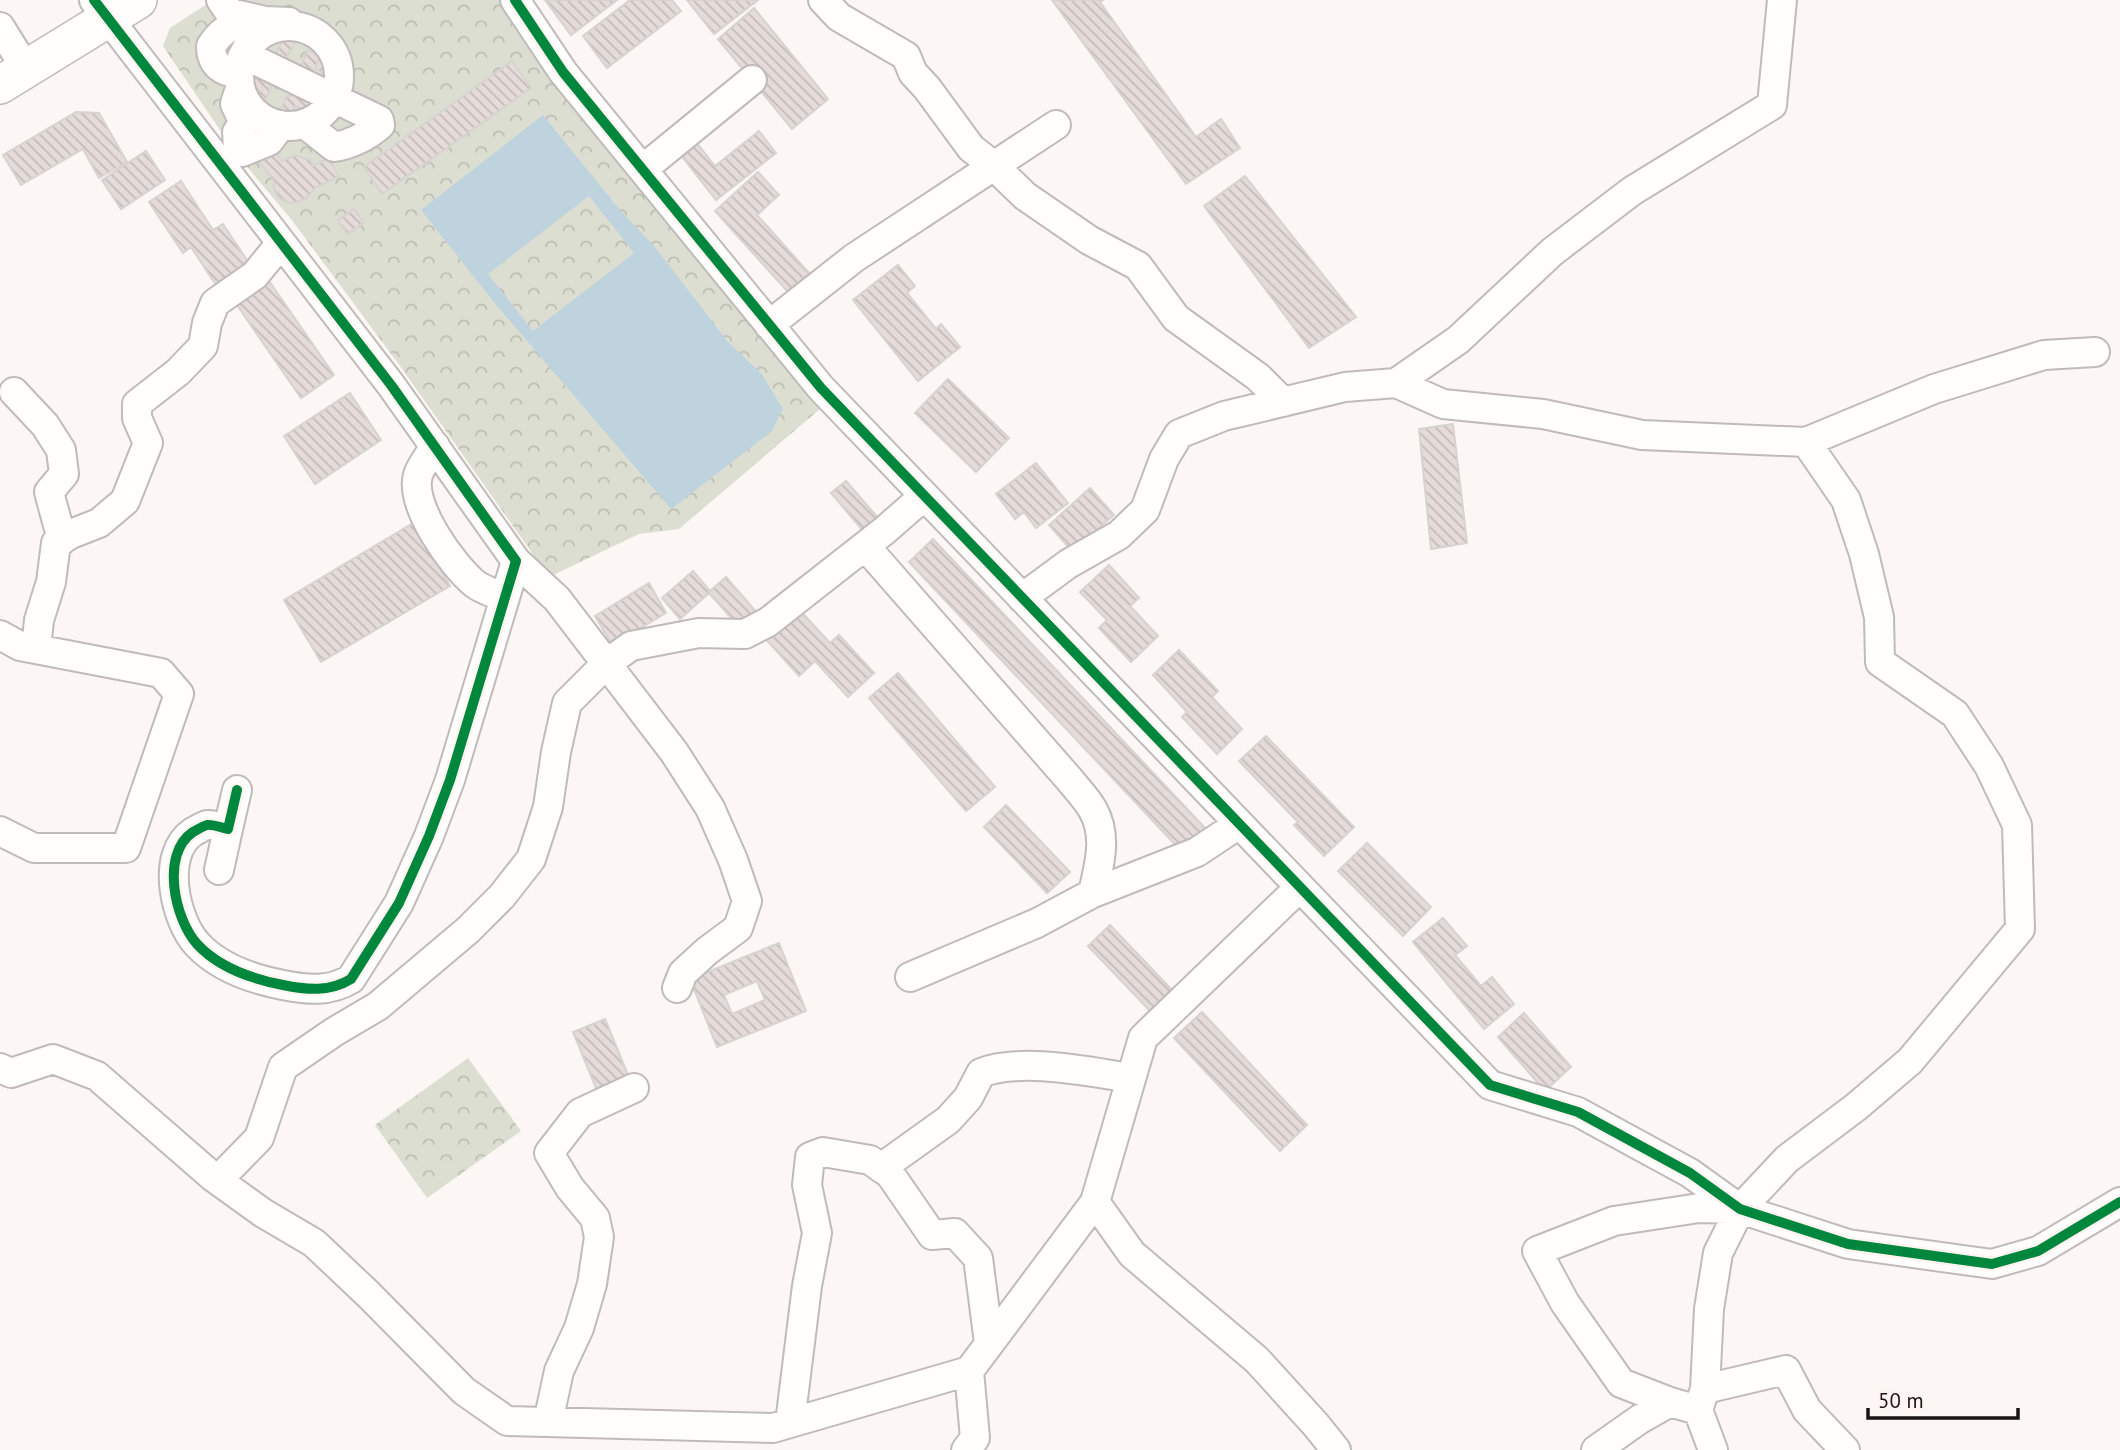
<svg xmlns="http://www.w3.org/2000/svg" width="2120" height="1450" viewBox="0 0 2120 1450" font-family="'PT Sans',sans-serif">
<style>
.park{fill:url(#park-crowns)}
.water{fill:#bed3de;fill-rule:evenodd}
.building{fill:url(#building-back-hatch);stroke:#d7d3d1;stroke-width:2;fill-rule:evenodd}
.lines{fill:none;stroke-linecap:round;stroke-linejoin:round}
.minor-casing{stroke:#c0bbba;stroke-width:32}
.major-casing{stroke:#c0bbba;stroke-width:40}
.minor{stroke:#fffefd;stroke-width:28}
.major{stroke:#fffefd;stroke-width:37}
.cycleway-casing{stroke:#fff4f1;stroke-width:15}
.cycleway{stroke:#00873e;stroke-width:10}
</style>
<defs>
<pattern id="park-crowns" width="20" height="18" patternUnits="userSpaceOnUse" patternTransform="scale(1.75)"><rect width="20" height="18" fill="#ddded2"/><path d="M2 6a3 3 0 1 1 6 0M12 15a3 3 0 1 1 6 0" fill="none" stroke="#bdbeb3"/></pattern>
<pattern id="building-back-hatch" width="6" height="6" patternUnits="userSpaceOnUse" patternTransform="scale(1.75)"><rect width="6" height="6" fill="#e5dbd8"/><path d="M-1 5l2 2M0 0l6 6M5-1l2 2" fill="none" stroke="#c4bbb8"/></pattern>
</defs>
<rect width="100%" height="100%" fill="#fcf6f4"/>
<path class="park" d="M213,0H515L821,388L820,409L679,529L639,534L549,577L400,366L291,219L237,155L163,46L170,28Z
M468,1058L521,1131L427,1198L375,1125Z"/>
<path class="water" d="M543,115L619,209L655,247L728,342L761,373L783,409L772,431L671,509L497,306L421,210ZM589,196L634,253L533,331L488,274Z"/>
<path class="building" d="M545,0H617L571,35Z
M630,0H672L681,11L607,68L583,36Z
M687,0H758L714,34Z
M1052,0H1103L1100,2L1196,137L1221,119L1240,148L1186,184Z
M754,8L828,99L792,129L718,39Z
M285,37L295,43L283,63L263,51L276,53Z
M307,50L320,55L315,69L327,74L322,86L300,70Z
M512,61L531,88L382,194L364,167Z
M252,70L268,78L271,88L261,110L252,106L259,91L246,84Z
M295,93L312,99L308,111L295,106L289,122L278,117L286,97Z
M76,112L99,113L127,162L99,178L83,149L21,185L3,155Z
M759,131L776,153L716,200L680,154L696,142L715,166Z
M274,150L282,161L295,155L310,160L313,166L329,158L339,176L315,188L306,198L298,202L289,203L279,198L274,189V181L258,160Z
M146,151L165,180L121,209L102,180Z
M758,172L779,195L757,215L809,273L788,292L715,211Z
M1245,176L1356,317L1309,348L1204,206Z
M181,181L213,230L223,224L253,269L220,291L191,247L183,253L149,202Z
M354,209L364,223L347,234L338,220Z
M898,265L915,286L907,293L936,329L941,324L960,347L918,381L853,300Z
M265,275L334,375L301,398L232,298Z
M948,379L1009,438L976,472L915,413Z
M350,393L381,440L315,484L284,436Z
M1453,424L1467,543L1431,549L1419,429Z
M1036,463L1068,503L1036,528L1024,512L1015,519L996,494Z
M846,481L879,519L864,532L831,493Z
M1090,488L1114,515L1072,551L1049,525Z
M413,523L450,586L321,662L284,600Z
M933,539L1207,830L1183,853L909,562Z
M1109,565L1139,598L1130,606L1158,636L1131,662L1099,628L1107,620L1080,592Z
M693,571L710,591L726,577L758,614L741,629L709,593L680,619L662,598Z
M649,583L666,613L612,645L595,616Z
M795,605L830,643L839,635L874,673L848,697L815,661L799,676L762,635Z
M1179,650L1218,691L1212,697L1242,729L1217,754L1182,717L1187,712L1153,675Z
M898,673L995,787L966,811L869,698Z
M1266,736L1354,827L1324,856L1294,825L1298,822L1239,761Z
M1006,805L1070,872L1047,893L984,827Z
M1367,843L1431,907L1403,936L1338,871Z
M1443,918L1467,946L1455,955L1481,986L1492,977L1514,1004L1484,1029L1413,942Z
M1110,925L1174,992L1152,1013L1088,946Z
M779,943L806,1011L717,1047L690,979ZM757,981L765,1000L732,1014L724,995Z
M1202,1012L1307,1125L1280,1151L1174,1038Z
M1524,1013L1571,1067L1545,1091L1498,1037Z
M605,1019L630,1080L598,1093L573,1032Z"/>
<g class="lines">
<defs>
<path id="minor" d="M94,0L391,385L516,561L450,780L429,836L399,903L351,979C330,992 307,990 283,985C252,979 219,968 197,944C175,920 160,854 193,832C197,830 203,826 207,825C213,824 222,828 228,829L237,790
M221,0L230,13L265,21L289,22
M515,0L563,72L821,388L1490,1085L1578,1112L1690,1173L1740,1209L1848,1244L1992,1264L2038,1251L2120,1202
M823,0L839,17L906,56L913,73L927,88L971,148L994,166L1025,196L1089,240L1138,266L1176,318L1258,377L1283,402
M239 76a50 50 0 1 1 100 0a50 50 0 1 1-100 0Z
M0,27L26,69
M242,57L257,61L379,120L380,125C366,137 352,144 334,147L305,124
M239,73C222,73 211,64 211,46C223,28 237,18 257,34
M238,94L235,104L244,123L237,132L238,149L242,152L269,141L281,125
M643,169L752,80
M769,325L854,258L1056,125
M1396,383L1443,404L1543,414L1642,435L1806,442L1934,389L2044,355L2095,352
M14,392L45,425L61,450L64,474L49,492L62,540
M1806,442L1846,500L1864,554L1879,617L1880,662L1955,714L1989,766L2017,825L2020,929L1910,1061L1856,1107L1787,1159L1740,1209L1718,1253L1709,1309L1705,1389L1786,1370L1807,1410L1845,1450
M435,446C430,455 421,465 418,475C409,505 452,565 475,584C483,590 495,593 505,598
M865,546L1069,779C1077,789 1087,799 1093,810C1108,837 1099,865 1093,893
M516,561L557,599L674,752L710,808L733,860L747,901L738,928L707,951L683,973L677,988
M1022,598L1068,564L1119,535L1145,510L1164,459L1179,434L1224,416L1345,387L1396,383L1458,340L1552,252L1632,191L1772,105L1782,0
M0,635L20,646L161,673L179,694L126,848H34L0,831
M36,649L39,620L51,582L56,543L71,534L99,523L125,501L148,443L137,418V404L178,372L203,346L207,323L215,303L255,275L281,243
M219,870L228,829
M910,977L1037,923L1093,893L1197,852L1239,824
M0,1068L11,1073L53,1059L97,1076L213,1177L263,1213L314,1243L368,1294L464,1391L507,1421L773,1428L969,1371
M881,1168L948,1120L968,1098L981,1073C1021,1057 1089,1072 1131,1078
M218,1180L259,1138L283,1067L334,1032L378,1006L468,930L502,896L531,859L548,807L556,752L567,703L606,664L631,646L699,633L745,634L768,622L884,531L924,496
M1095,1202L1132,1254L1257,1360L1316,1425L1336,1450
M1704,1392L1698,1410L1713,1450
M1670,1402L1621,1383L1565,1303L1537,1251L1614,1221L1699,1208L1740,1209
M548,1422L559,1371L579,1328L592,1284L599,1237L595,1218L570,1188L549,1153L580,1113L634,1088
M790,1423L807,1286L817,1233L807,1185L810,1157L823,1152L870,1160L890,1174L932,1235L955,1233L978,1258L989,1343
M966,1450L975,1438L969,1371L1095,1202L1143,1038L1300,887
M1596,1450L1640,1419L1670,1402L1698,1410"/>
<path id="major" d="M0,85L138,0"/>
</defs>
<use href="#minor" class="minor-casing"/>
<use href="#major" class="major-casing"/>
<use href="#minor" class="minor"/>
<use href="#major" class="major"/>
<defs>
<path id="cycleway" d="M94,0L391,385L516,561L450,780L429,836L399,903L351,979C330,992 307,990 283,985C252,979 219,968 197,944C175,920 160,854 193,832C197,830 203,826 207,825C213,824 222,828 228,829L237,790
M515,0L563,72L821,388L1490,1085L1578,1112L1690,1173L1740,1209L1848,1244L1992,1264L2038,1251L2120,1202"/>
</defs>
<use href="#cycleway" class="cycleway-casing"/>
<use href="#cycleway" class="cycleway"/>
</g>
<path d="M1868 1408v10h150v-10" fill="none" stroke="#181514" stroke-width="3.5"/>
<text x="1878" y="1408" font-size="21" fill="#181514" stroke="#fff4f1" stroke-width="5" paint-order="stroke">50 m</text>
</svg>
